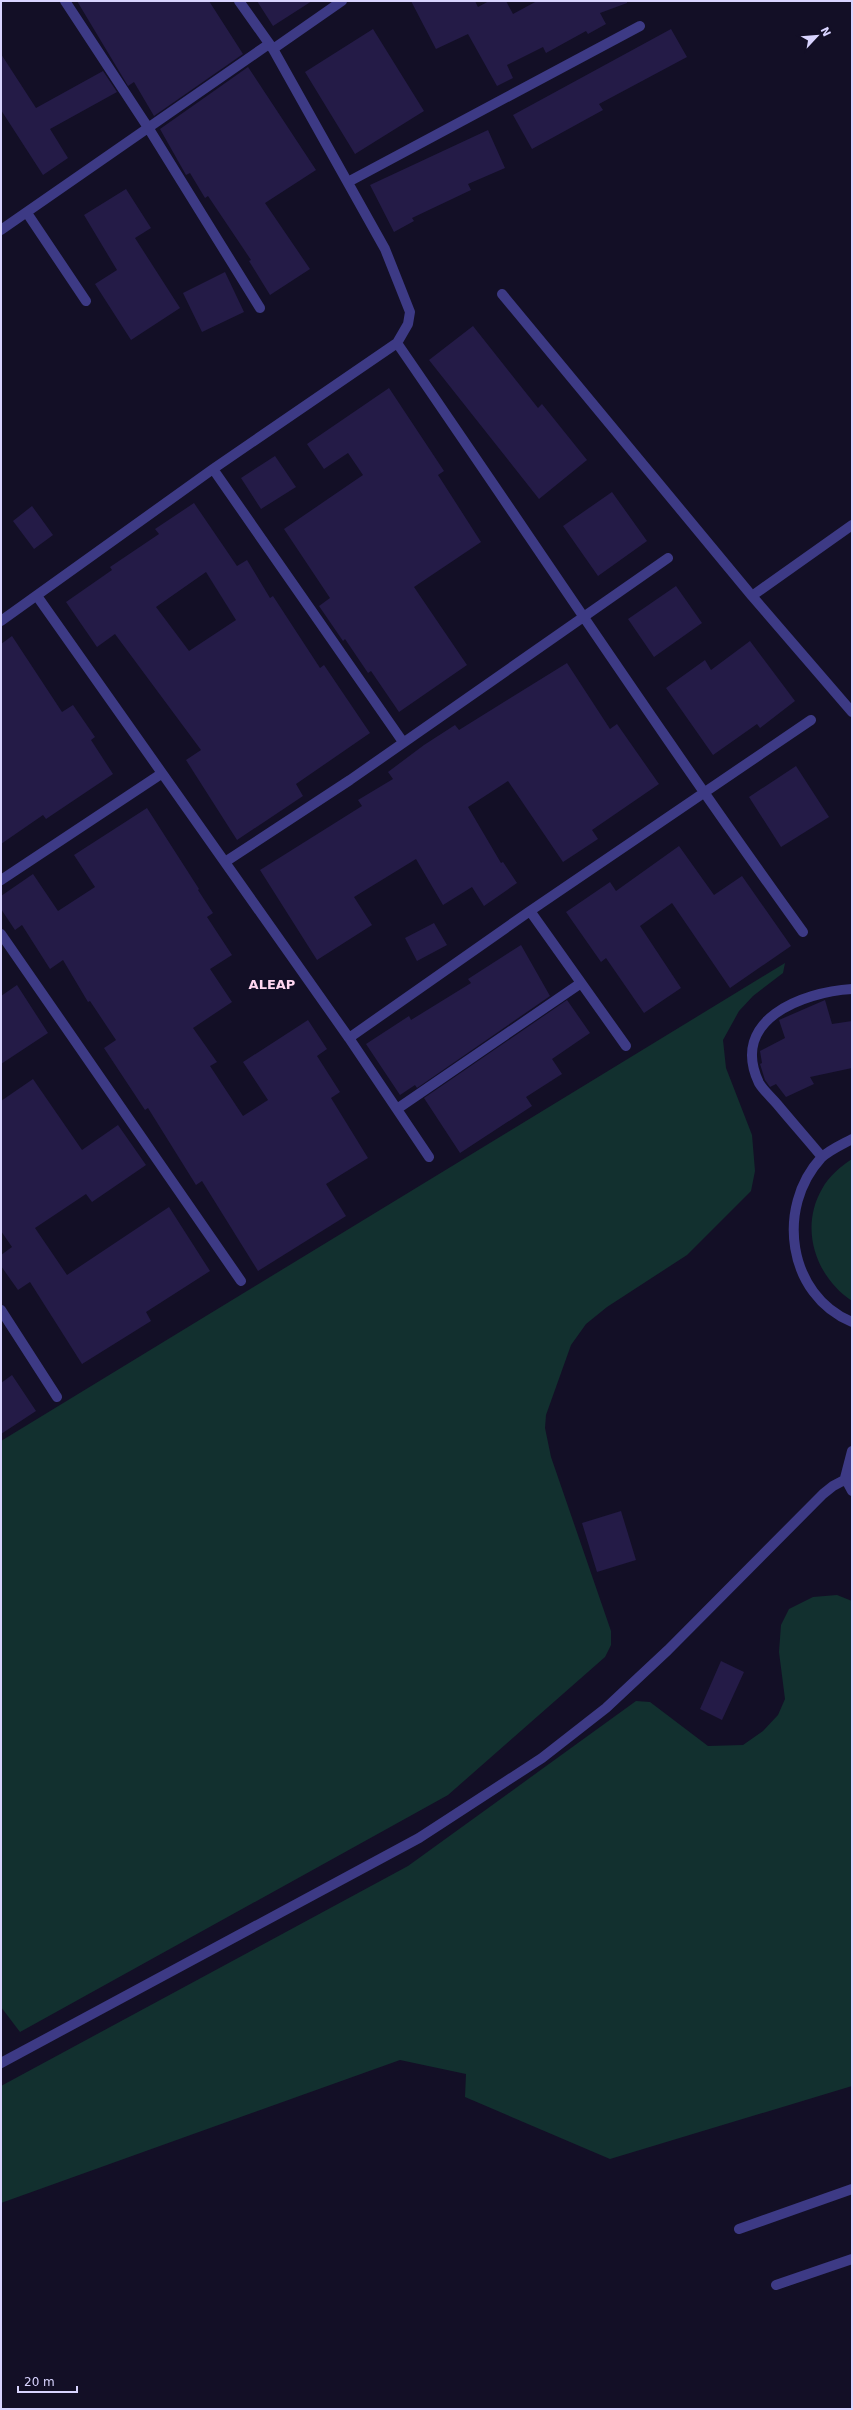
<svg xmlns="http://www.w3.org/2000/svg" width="853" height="2410" viewBox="0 0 853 2410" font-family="'DejaVu Sans',sans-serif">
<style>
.green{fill:#12302f}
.building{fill:#241b47;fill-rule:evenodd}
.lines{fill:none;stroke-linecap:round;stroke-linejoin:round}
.minor{stroke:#3d3a85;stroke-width:10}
.labels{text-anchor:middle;stroke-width:3;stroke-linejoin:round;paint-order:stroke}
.neighbourhood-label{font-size:13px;font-weight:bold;fill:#ffd6f0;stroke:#130f26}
</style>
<rect width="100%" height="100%" fill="#130f26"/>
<path class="green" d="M785,963L783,973L753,996L739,1011L723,1040L726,1068L752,1135L755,1171L751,1191L687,1255L607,1307L586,1324L571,1345L546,1415L545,1428L551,1457L611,1631V1645L605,1657L448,1795L20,2032L1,2007V1441Z
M852,1159V1301C816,1277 799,1229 822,1189C829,1176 840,1167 852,1159Z
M837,1595L852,1601V2086L610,2159L465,2097L466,2074L400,2060L1,2203V2086L408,1866L636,1701L650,1702L708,1746L743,1745L763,1731L778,1715L785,1699L779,1652L781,1625L789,1609L813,1597Z"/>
<path class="building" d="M77,1H209L243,54L154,116L134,82L128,86Z
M257,1H312L273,26Z
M411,1H475L478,7L489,1H506L513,14L537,1H627V3L600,13L606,24L588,34L586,31L546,53L543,47L507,65L513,78L497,86L468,34L436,49Z
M373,29L424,111L355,154L305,72Z
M671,29L687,57L599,104L603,110L532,149L513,115Z
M1,54L36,108L103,71L117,92L50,129L68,158L43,175L1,110Z
M248,67L316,170L265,203L310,269L270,295L249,261L251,260L208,196L205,198L190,173L186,175L160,129Z
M488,130L505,168L468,184L471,190L412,218L414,221L394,232L370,185Z
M126,189L151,228L135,238L180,308L131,340L95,284L117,270L84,215Z
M225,272L244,312L202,332L183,293Z
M473,326L538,408L542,404L587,460L539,499L429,360Z
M389,388L444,471L438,475L481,542L414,587L467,665L399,712L371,671L368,673L345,639L343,641L319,606L330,598L284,529L363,475L348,453L324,469L307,444Z
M275,456L296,487L261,509L241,478Z
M612,492L647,541L598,576L563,526Z
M194,503L237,566L247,560L270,598L273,596L320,668L324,665L370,733L296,784L303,796L237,840L186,760L201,750L115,634L97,647L66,602L112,570L110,567L159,534L155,529ZM206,572L236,620L189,651L156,607Z
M32,506L53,535L34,549L13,521Z
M676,586L702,623L654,657L628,619Z
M12,636L62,712L73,705L95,737L91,740L113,774L46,819L43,815L1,844V644Z
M750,641L795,701L760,728L757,724L713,755L666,688L705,660L711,670Z
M567,663L610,729L617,724L659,784L592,830L598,839L563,862L508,781L468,807L501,863L503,862L517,883L484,906L472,887L443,905L416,859L354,897L372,925L317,960L260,870L362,806L358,800L393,779L388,772L424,745L455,725L459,730Z
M796,766L829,817L781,847L749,797Z
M147,808L199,889L198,890L213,913L207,917L232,955L210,969L232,1002L193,1028L217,1062L210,1066L243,1116L268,1100L243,1062L308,1020L327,1049L317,1056L340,1092L331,1098L368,1158L326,1184L346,1216L258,1271L202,1181L196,1185L148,1108L145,1110L104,1048L116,1040L90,1001L88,1002L63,960L50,969L22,925L15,930L1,909V896L33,874L58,911L95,887L74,855Z
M679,846L714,895L742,876L791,946L730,988L672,903L640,926L681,988L644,1013L606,958L601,962L566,912L610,882L616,891Z
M434,923L447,945L417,961L405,938Z
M521,945L550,996L417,1088L415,1085L400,1095L366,1044L409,1016L411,1020L471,983L468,979Z
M17,985L48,1033L1,1064V996Z
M567,1000L590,1033L552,1059L562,1074L526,1097L532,1106L460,1153L424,1098Z
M825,1000L832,1024L852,1021V1068L810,1077L814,1084L786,1097L776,1084L770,1087L765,1080L760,1064L762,1063L760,1051L785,1038L779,1020Z
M33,1079L82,1150L118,1125L146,1165L92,1202L86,1194L35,1228L67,1275L169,1207L210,1271L146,1312L151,1321L82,1364L30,1282L18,1290L1,1266V1255L12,1247L1,1231V1101Z
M12,1375L36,1411L1,1434V1383Z
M621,1511L636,1560L597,1572L582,1523Z
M721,1661L744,1672L722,1720L700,1709Z"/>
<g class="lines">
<path class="minor" d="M65,1L149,129L260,308
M273,49L342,1
M348,182L640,26
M27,213L86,301
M1,230L269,44
M502,294L752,596
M397,343C532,539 663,738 803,932
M213,469L403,742
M852,525L752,596L852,712
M37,596L349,1038L429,1157
M1,621L213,469L397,343L408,324L410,312L385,249L273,49L239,1
M225,862L350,780L668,558
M1,880L161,774
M530,911L626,1046
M1,934L241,1281
M349,1038L530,911L811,720
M397,1109L581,983
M852,1139C843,1144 829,1150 821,1158C776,1207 787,1295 852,1322
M822,1157C807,1139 792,1122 777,1104C771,1097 763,1090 759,1083C729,1020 802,992 852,989
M1,1310L57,1397
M852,1451L845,1478L852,1491
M1,2063L419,1838L542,1758L606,1708L668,1650L823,1494L833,1486L852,1476
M739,2229L852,2189
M776,2285L852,2259"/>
</g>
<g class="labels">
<g class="neighbourhood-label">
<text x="272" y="989">ALEAP</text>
</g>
</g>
<rect width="853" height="2410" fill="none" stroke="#d9d4ff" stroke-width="4"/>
<g transform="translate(817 36) rotate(64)" stroke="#130f26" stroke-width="3" paint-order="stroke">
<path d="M0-3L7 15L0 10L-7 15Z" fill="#d9d4ff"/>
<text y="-6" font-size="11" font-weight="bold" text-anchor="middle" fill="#d9d4ff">N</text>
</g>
<path d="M18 2386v6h59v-6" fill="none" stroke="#d9d4ff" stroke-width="2"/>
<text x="24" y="2386" font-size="12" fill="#d9d4ff" stroke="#130f26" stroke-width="3" paint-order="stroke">20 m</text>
</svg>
